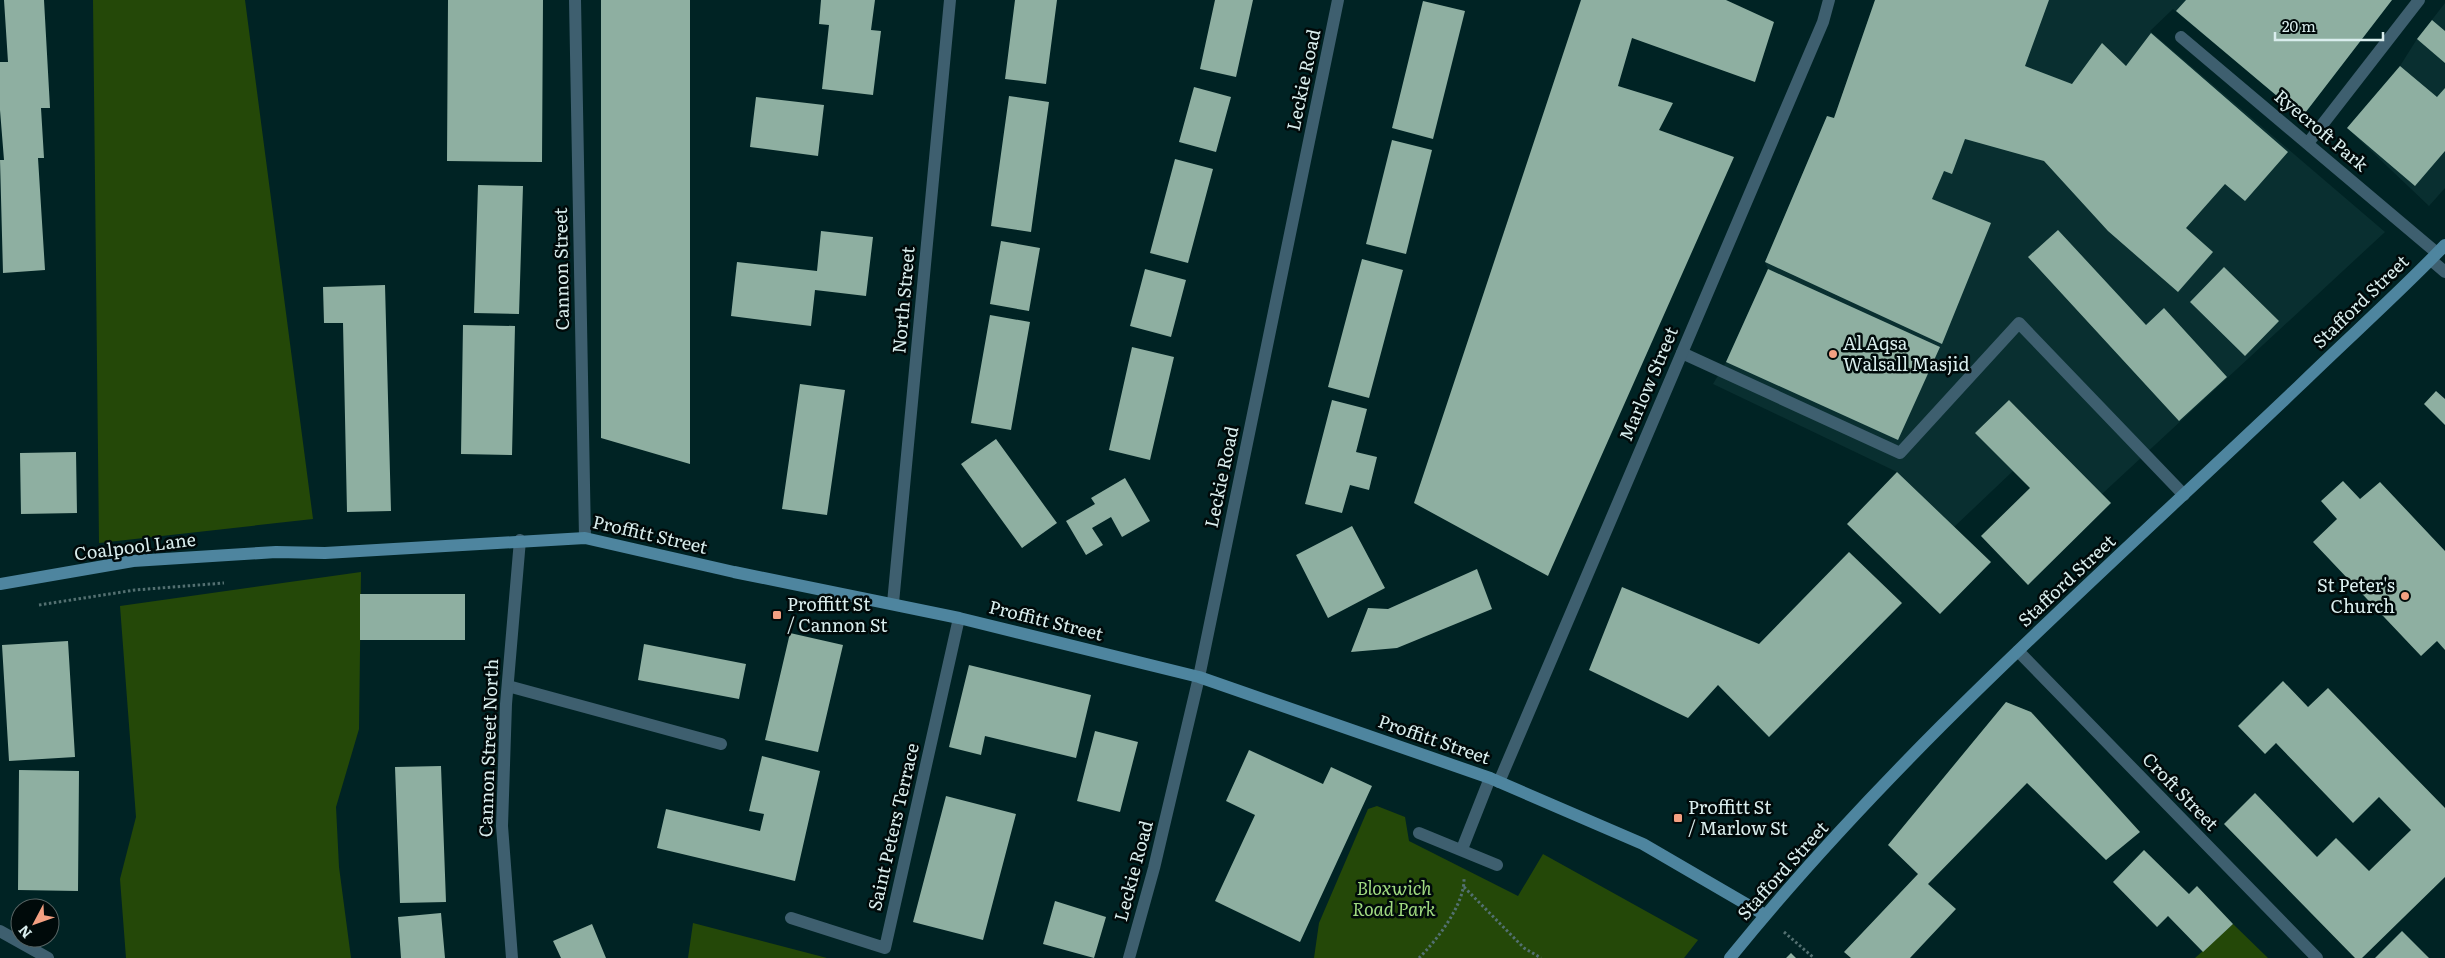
<svg xmlns="http://www.w3.org/2000/svg" width="2445" height="958" viewBox="0 0 2445 958" font-family="Literata,serif">
<style>
.built{fill:#092f30}
.green{fill:#244808}
.building{fill:#8eafa1}
.lines{fill:none;stroke-linecap:round;stroke-linejoin:round}
.path{stroke:#537071;stroke-width:3;stroke-dasharray:2.5 2.5;stroke-linecap:butt}
.lane{stroke:#3e5f6f;stroke-width:12}
.street{stroke:#3e5f6f;stroke-width:12}
.secondary{stroke:#4e859f;stroke-width:12}
.poi-dot{fill:#f3a082;stroke:#000a0a;stroke-width:2}
.labels{text-anchor:middle;stroke-width:5;stroke-linejoin:round;paint-order:stroke}
.street-label{font-size:18px;fill:#d9eded;stroke:#000a0a}
.poi-label{font-size:18px;fill:#d9eded;stroke:#000a0a;text-anchor:start}
.park-label{font-size:18px;font-style:italic;fill:#a0db81;stroke:#000a0a}
</style>
<rect width="100%" height="100%" fill="#002324"/>
<path class="built" d="M1875,0H2392L2302,117L2173,9L2150,31L2385,232L2102,494L2009,400L1975,433L2013,471L1954,527L1897,472L1713,384L1726,362L1768,269L1765,262L1827,116L1834,118Z
M2445,3V188L2429,206L2347,128L2400,66L2417,39Z"/>
<path class="green" d="M93,0H245L313,519L99,543Z
M361,572L359,729L336,807L339,867L351,958H126L120,879L136,817L120,606Z
M1377,806L1405,817L1409,841L1518,896L1543,854L1698,940L1684,958H1314L1319,923L1368,809Z
M693,923L827,958H688Z
M2233,924L2268,958H2195Z"/>
<path class="building" d="M4,0H44L50,108H41L44,158H38L45,270L3,273L0,160H4L0,110V62H8Z
M448,0H543L542,162L447,161Z
M601,0H690V464L601,438Z
M821,0H875L871,30L881,31L873,95L822,89L829,25L819,24Z
M1015,0H1057L1046,84L1005,79Z
M1215,0H1253L1236,77L1200,69Z
M1581,0H1726L1774,22L1755,82L1632,38L1618,86L1673,103L1659,130L1734,157L1548,576L1414,503Z
M1875,0H2049L2025,66L2072,84L2102,43L2126,66L2151,33L2288,152L2245,201L2225,184L2186,228L2213,252L2178,292L2108,231L2044,161L1965,139L1952,174L1944,171L1932,199L1991,223L1942,344L1765,262L1827,116L1834,118Z
M2186,0H2392L2302,117L2176,11Z
M1423,1L1465,11L1433,139L1392,128Z
M2432,20L2445,31V63L2417,39Z
M2400,66L2437,97L2445,88V151L2415,186L2347,128Z
M1194,87L1231,97L1216,152L1179,142Z
M1009,96L1049,102L1031,232L991,226Z
M756,97L824,105L818,156L750,147Z
M1392,140L1432,150L1406,254L1366,244Z
M1175,159L1213,169L1188,263L1150,253Z
M478,185L523,186L519,314L474,313Z
M2058,230L2146,325L2164,308L2227,377L2179,421L2028,257Z
M821,231L873,237L866,296L815,290L811,326L731,316L737,262L817,271Z
M1001,241L1040,248L1029,311L990,304Z
M1362,259L1403,270L1369,398L1328,387Z
M2224,267L2279,321L2245,356L2190,302Z
M1145,269L1186,280L1171,337L1130,326Z
M1768,269L1940,347L1898,440L1726,362Z
M385,285L391,511L347,512L343,323H324L323,287Z
M990,315L1030,322L1011,430L971,423Z
M463,325L515,326L512,455L461,454Z
M1132,347L1174,357L1150,460L1109,450Z
M800,384L845,390L827,515L782,509Z
M2436,391L2445,399V425L2424,404Z
M1332,400L1367,409L1356,452L1377,457L1369,490L1350,485L1342,513L1305,504Z
M2009,400L2111,503L2028,585L1981,536L2030,488L1975,433Z
M996,439L1057,523L1022,548L961,464Z
M76,452L77,513L21,514L20,453Z
M1897,472L1991,562L1940,614L1847,524Z
M1125,478L1150,521L1122,537L1111,517L1092,528L1103,545L1086,555L1066,521L1095,504L1091,498Z
M2343,481L2360,499L2380,482L2445,551V650L2437,641L2421,656L2313,542L2337,519L2321,501Z
M1352,526L1385,588L1328,618L1296,555Z
M1849,552L1902,603L1769,737L1718,685L1688,718L1589,670L1622,587L1759,644Z
M1477,569L1492,609L1397,648L1351,652L1368,608L1388,609Z
M360,594H465V640H360Z
M790,633L843,645L818,752L765,740Z
M68,641L75,757L9,761L2,645Z
M644,644L746,664L739,699L638,680Z
M969,665L1091,695L1076,758L985,736L981,755L949,747Z
M2283,681L2308,707L2328,688L2445,808V877L2362,958H2355L2224,824L2255,793L2317,857L2336,838L2369,871L2411,830L2379,797L2353,823L2276,743L2265,754L2238,726Z
M2006,702L2031,712L2140,832L2106,860L2027,783L1928,884L1956,909L1910,958H1851L1844,952L1918,874L1888,845Z
M1095,731L1138,742L1120,812L1077,801Z
M1249,750L1323,784L1331,767L1372,786L1300,942L1215,901L1255,815L1226,801Z
M762,756L820,771L795,881L657,848L666,809L760,831L764,814L749,811Z
M441,766L446,902L400,903L395,767Z
M19,770L79,771L78,891L18,890Z
M946,796L1016,814L983,940L913,922Z
M2144,850L2189,894L2197,886L2233,924L2203,952L2168,916L2157,927L2113,882Z
M1055,901L1106,917L1094,958L1043,944Z
M441,913L445,958H401L398,917Z
M592,924L606,958H561L553,941Z
M2402,931L2429,958H2375Z
M1791,953L1796,958H1786Z"/>
<g class="lines">
<path class="path" d="M39,605L135,590L224,583
M1464,887L1524,948L1541,958
M1784,932L1814,958
M1419,958C1437,940 1465,904 1464,878"/>
<path class="lane" d="M1682,353L1900,453L2019,323L2184,495
M508,686L721,744
M1419,833L1497,865
M1462,849L1490,778"/>
<path class="street" d="M575,0L585,538
M2181,37L2437,253
M2308,143L2419,0
M2431,260L2445,272
M893,603L950,0
M2018,651L2317,958
M1499,782L1823,22L1829,0
M791,918L885,948L959,618
M0,931L48,958
M512,958L502,826L506,704L520,540
M1129,958L1154,868L1199,677L1338,0"/>
<path class="secondary" d="M0,584L133,561L276,552L325,553L585,538L734,572L959,618L1199,677L1490,778L1643,844L1765,915
M1730,958C1899,749 2105,571 2299,386C2347,339 2398,294 2445,245"/>
</g>
<g class="poi-dot">
<circle cx="1833" cy="354" r="5"/>
<circle cx="2405" cy="596" r="5"/>
<rect x="772" y="610" width="10" height="10" rx="2.5"/>
<rect x="1673" y="813" width="10" height="10" rx="2.5"/>
</g>
<g class="labels">
<g class="street-label">
<text transform="translate(1304 80) rotate(-78)" y="6">Leckie Road</text>
<text transform="translate(2321 131) rotate(40)" y="6">Ryecroft Park</text>
<text transform="translate(562 269) rotate(-91)" y="6">Cannon Street</text>
<text transform="translate(904 300) rotate(-85)" y="6">North Street</text>
<text transform="translate(2361 302) rotate(-44)" y="6">Stafford Street</text>
<text transform="translate(1649 384) rotate(-67)" y="6">Marlow Street</text>
<text transform="translate(1222 477) rotate(-78)" y="6">Leckie Road</text>
<text transform="translate(650 535) rotate(13)" y="6">Proffitt Street</text>
<text transform="translate(135 547) rotate(-7)" y="6">Coalpool Lane</text>
<text transform="translate(2067 581) rotate(-43)" y="6">Stafford Street</text>
<text transform="translate(1046 621) rotate(14)" y="6">Proffitt Street</text>
<text transform="translate(1434 740) rotate(19)" y="6">Proffitt Street</text>
<text transform="translate(489 748) rotate(-88)" y="6">Cannon Street North</text>
<text transform="translate(2180 792) rotate(46)" y="6">Croft Street</text>
<text transform="translate(894 827) rotate(-77)" y="6">Saint Peters Terrace</text>
<text transform="translate(1134 871) rotate(-75)" y="6">Leckie Road</text>
<text transform="translate(1783 871) rotate(-48)" y="6">Stafford Street</text>
</g>
<g class="poi-label">
<text x="1843" y="350">Al Aqsa<tspan x="1843" dy="21">Walsall Masjid</tspan></text>
<text x="2395" y="592" text-anchor="end">St Peter's<tspan x="2395" dy="21">Church</tspan></text>
<text x="787" y="611">Proffitt St<tspan x="787" dy="21">/ Cannon St</tspan></text>
<text x="1688" y="814">Proffitt St<tspan x="1688" dy="21">/ Marlow St</tspan></text>
</g>
<g class="park-label">
<text x="1394" y="895">Bloxwich<tspan x="1394" dy="21">Road Park</tspan></text>
</g>
</g>
<g transform="translate(35 923) rotate(229)"><circle r="24" fill="#000a0a" stroke="#576565"/>
<path d="M0-4L9 19L0 12L-9 19Z" fill="#f3a082"/>
<text y="-8" font-size="14" font-weight="bold" text-anchor="middle" fill="#d9eded">N</text>
</g>
<path d="M2275 32v8h108v-8" fill="none" stroke="#d9eded" stroke-width="2.5"/>
<text x="2282" y="32" font-size="15" fill="#d9eded" stroke="#000a0a" stroke-width="4" paint-order="stroke">20 m</text>
</svg>
